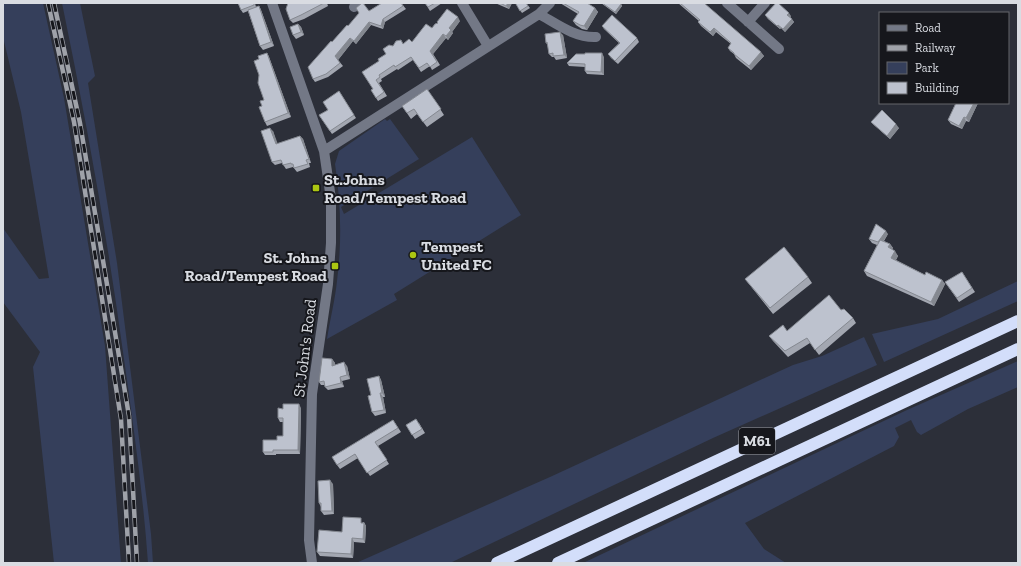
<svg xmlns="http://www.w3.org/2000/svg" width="1021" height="566" viewBox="0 0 1021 566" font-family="'Zilla Slab',serif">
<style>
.green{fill:#353f5b}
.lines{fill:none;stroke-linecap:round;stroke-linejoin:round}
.minor{stroke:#737886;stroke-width:10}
.highway{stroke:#d3defa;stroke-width:12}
.rail-casing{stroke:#9fa2a9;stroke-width:4.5}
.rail{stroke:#16171c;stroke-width:3;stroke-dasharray:9;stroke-linecap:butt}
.wall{fill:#a3a7b1}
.shaded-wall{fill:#848890}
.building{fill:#bdc2ce;stroke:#848890}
.poi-dot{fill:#acc612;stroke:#16171c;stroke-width:1.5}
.labels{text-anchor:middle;stroke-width:4;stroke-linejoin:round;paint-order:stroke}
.shield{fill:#16171c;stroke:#9ea1a7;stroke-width:1}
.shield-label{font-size:15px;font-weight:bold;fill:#d9dce2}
.poi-label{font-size:16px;font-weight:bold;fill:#d9dce2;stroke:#16171c;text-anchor:start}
.street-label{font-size:16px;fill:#d9dce2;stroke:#16171c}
</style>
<rect width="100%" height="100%" fill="#2c2f39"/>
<path class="green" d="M3,3H43L64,98L105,346L121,563H54L33,367L40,352L3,302V228L39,279L49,278L21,112L3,37Z
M62,3H80L95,76L88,83L117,263L151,534L153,563H148C143,493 133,422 123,352C107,235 86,119 62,3Z
M385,119L387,121L390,119L419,159L341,207L344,214L472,137L521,215L394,294L397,300L327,339C330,320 335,300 337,281C342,242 341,203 335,164L339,151Z
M1018,281V301L884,362L872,334L938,319Z
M864,337L877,365L713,438L450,563H356L550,477L793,365L822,356Z
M1018,361V387L968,409L921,435L917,432L911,420L895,428L899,437L894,446L745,523L764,549L786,563H583L907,410Z"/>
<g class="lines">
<path class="minor" d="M272,3L324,151L331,199V243L328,284L312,394L309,540L312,563
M462,3L488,46
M727,3L779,49
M354,7L359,3
M539,14C557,24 575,38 596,37
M748,22L765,3
M324,151L539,14L550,3"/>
<path class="highway" d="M497,563L1018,321
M558,563L1018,349"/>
<defs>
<path id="rail" d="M48,3L74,122L121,419L129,563
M54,3L80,123L129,416L137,563"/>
</defs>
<use href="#rail" class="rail-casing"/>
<use href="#rail" class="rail"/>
</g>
<path class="wall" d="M255,3L256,7L259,6L261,10L274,46L263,50L260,46L248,11L243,13L241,10Z
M288,3H327L328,6L304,19L293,23L290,20Z
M382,3H404L402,4L406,9L385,22L383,29L371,25L356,44L353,41L338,60L343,66L328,77L315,82L313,79L332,42L348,26L369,11Z
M425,3H442L430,11Z
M495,3H512L509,9Z
M526,3L530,8L522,13L516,4Z
M560,3H587L595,8L598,12L587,30L582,29L576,25L573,21L578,14Z
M601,3L621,4L622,6L616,14Z
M678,3H704L764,56L751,70L736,58L734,54L730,51L728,48L731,44L716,32L713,36L701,26L698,22L699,21Z
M765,15L791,16L790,17L794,22L785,32L781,28L780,29L768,19Z
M460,21L452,32L453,33L448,40L446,38L433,54L440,65L432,70L430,66L421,72L413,60L398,70L397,69L381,79L382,81L379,83L387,96L378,101L371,90L373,89L379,61L386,54L393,46L412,42L432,28Z
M298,24L301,27L304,35L296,39L293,35Z
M602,26L637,38L639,42L618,64L611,58L608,54L619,43L604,29Z
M563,35L567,58L556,60L554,57H552L549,54L548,45L546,43Z
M267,53L269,57L291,117L267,126L265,122L262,106L264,100L259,59Z
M585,54L604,57V75L587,74L585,71V67L569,66L567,63Z
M427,89L444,115L427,127L417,114L411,119L402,106Z
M339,91L356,118L332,134L319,115L328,110Z
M956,103H978L969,122L966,121L962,129L951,124L948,120Z
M871,122L899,128L890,139L874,125Z
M273,131L277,144L300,136L303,139L311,163H309L310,167L297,172L293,167L286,169L282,163L275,165L272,162Z
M888,234L884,241L890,244L893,248L892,249L898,256L896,260L925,275L942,280L945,284L934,306L867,276L864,271L877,245L872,243L869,239Z
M962,272L975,292L959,302L945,282Z
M808,277L812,283L773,314L745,279Z
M841,310L853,318L856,323L819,355L810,343L788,357L773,341L769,336L787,331Z
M332,359L335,363V365L347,366L350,379L342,381L344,387L328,390L325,387V385H321L319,382Z
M379,376L381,380L385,397H383L386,413L375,416L372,412L371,395Z
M301,408L300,454H276V455H265L263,452L283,436V422H280L278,418Z
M393,420L401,432L378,446L389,464L370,476L358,458L340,469L337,465Z
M419,423L425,433L415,439L406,425Z
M333,484L334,514L324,515L321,511V507L319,503Z
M364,522L366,526L365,543L354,542L353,558L320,556L317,552L342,532Z"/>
<path class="shaded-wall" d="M508,3H512L509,9L506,6Z
M621,4L622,6L616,14L615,12Z
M259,6L261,10L274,46L271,42Z
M595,8L598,12L587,30L584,26Z
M789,13L791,16L790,18L787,15Z
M458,17L460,21L452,32L453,33L448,40L446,36L449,28Z
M383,19L385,22L383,29L381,26Z
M792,19L794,22L785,32L783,29Z
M369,22L371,25L356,44L354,41Z
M298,24L301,27L304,35L301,32Z
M778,25L781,28L780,29L777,26Z
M714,28L716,32L713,36L710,32Z
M560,32L563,35L567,58L564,55Z
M443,34L446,38L433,54L440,65L430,51Z
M350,38L353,41L338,60L335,56Z
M761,52L764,56L751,70L749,66Z
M267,53L269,57L291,117L288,113Z
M602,53L604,57V75L601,72Z
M974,103H978L969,122L966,118Z
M964,117L966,121L962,129L959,126Z
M896,124L899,128L890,139L887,136Z
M270,128L273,131L279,147L276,144Z
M300,136L303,139L311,163L309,159Z
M886,231L888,234L880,246L878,242Z
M890,244L893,248L891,251L888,247Z
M895,251L898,256L894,263L891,258Z
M942,280L945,284L934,306L931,302Z
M332,359L335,363L334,369L332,366Z
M344,362L347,366L350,379L347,375Z
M379,376L381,380L385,397L382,393Z
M340,377L342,381L344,387L341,383Z
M380,393L383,397L386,413L384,410Z
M299,404L301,408L300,454L298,450Z
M330,480L333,484L334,514L332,511Z
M364,523L366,526L365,543L363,539Z
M352,538L354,542L353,558L351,554Z"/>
<path class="building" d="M238,3H254V5L241,10Z
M288,3H324L301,15L290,20L286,9Z
M362,3H363L369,11L382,3H401L403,6L383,19L381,26L369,22L354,41L350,38L335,56L340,63L326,74L313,79L308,67L331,41L332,42L347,25L348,26L359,13L356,8Z
M425,3H435L428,7Z
M500,3H508L506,6Z
M517,3H526L528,6L520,11L516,4Z
M563,3H587L595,8L584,26L580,25L573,21L579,12Z
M602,3H619L621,4L615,12Z
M680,3H704L761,52L749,66L734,54V53L728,48L731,43L714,28L710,32L698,22L700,20Z
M776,3H778L789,13L787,15L792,19L783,29L778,25L777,26L765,15Z
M259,6L271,42L260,46L248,10Z
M447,9L458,17L449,28L451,30L446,36L443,34L430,51L437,62L430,67L427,63L419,68L411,57L395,67L394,65L379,75L380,77L376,80L384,92L376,98L371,90L373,89L362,72L379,61L378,59L386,54L383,49L389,45L393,46L396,41L401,40L403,44L409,39L412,42L426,24L432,28L435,24L438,23L437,22Z
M612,15L637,38L615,61L608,54L620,43L602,26Z
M298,24L301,32L293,35L290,27Z
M560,32L564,55L553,56V53L549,54L547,42L546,43L545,34Z
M267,53L288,113L265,122L259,107L262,106L260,101L264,100L258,83L259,75L254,61L259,59L258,56Z
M585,53H602L601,72L585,71V64L567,63L576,54H585Z
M427,89L441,109L423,122L414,109L407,113L402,106Z
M339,91L354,115L330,131L319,115L328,110L323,102Z
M956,103H974L966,118L964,117L959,126L948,120Z
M882,110L896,124L887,136L871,122Z
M270,128L276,144L300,136L309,159L306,160L308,164L294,168L293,164H291V163L283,165L281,160L272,162L261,131Z
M876,224L886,231L878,242L869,239Z
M880,240L890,244L888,247L895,251L891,258L925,275L926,272L942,280L931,302L864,271Z
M784,247L808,277L770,308L745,279Z
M962,272L972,288L957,298L945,282Z
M829,295L841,310L844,309L853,318L815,350L807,338L785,351L769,336L783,325L787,331Z
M322,358L332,359V366L344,362L347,375L340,377L341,383L325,387L324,381L319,382Z
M379,376L382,393H380L384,410L372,412L368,396L371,395L367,379Z
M283,404H299L298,450H273V452H263V440H277V436H283V418H278V408L283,409Z
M416,419L422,429L412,435L406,425Z
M393,420L398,428L375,442L387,460L367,473L355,454L337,465L332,457Z
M330,480L332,511H321V503H319L318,481Z
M343,517L361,518V523H364L363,539L352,538L351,554L317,552L319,530L342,532Z"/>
<g class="poi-dot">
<rect x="312" y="184" width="8" height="8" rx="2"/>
<circle cx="413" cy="255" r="4"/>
<rect x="331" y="262" width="8" height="8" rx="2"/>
</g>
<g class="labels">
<rect class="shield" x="739" y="428" width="36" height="26" rx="3"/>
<g class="shield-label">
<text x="757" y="446">M61</text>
</g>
<g class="poi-label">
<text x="324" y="185">St.Johns<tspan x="324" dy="18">Road/Tempest Road</tspan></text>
<text x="421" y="252">Tempest<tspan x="421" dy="18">United FC</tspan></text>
<text x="327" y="263" text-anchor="end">St. Johns<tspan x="327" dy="18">Road/Tempest Road</tspan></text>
</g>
<g class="street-label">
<text transform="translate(304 348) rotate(-83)" y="6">St John's Road</text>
</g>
</g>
<rect width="1021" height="566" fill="none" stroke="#d9dce2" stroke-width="8"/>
<rect x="879" y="12" width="130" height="92" fill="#16171c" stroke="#64666b"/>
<rect x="887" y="25" width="20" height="6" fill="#737886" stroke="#64666b"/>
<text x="915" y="32" font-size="12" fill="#d9dce2">Road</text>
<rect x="887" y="45" width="20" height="6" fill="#9fa2a9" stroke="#64666b"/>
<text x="915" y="52" font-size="12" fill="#d9dce2">Railway</text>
<rect x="887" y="62" width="20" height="12" fill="#353f5b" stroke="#64666b"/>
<text x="915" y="72" font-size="12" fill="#d9dce2">Park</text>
<rect x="887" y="82" width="20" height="12" fill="#bdc2ce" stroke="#64666b"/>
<text x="915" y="92" font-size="12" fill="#d9dce2">Building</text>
</svg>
